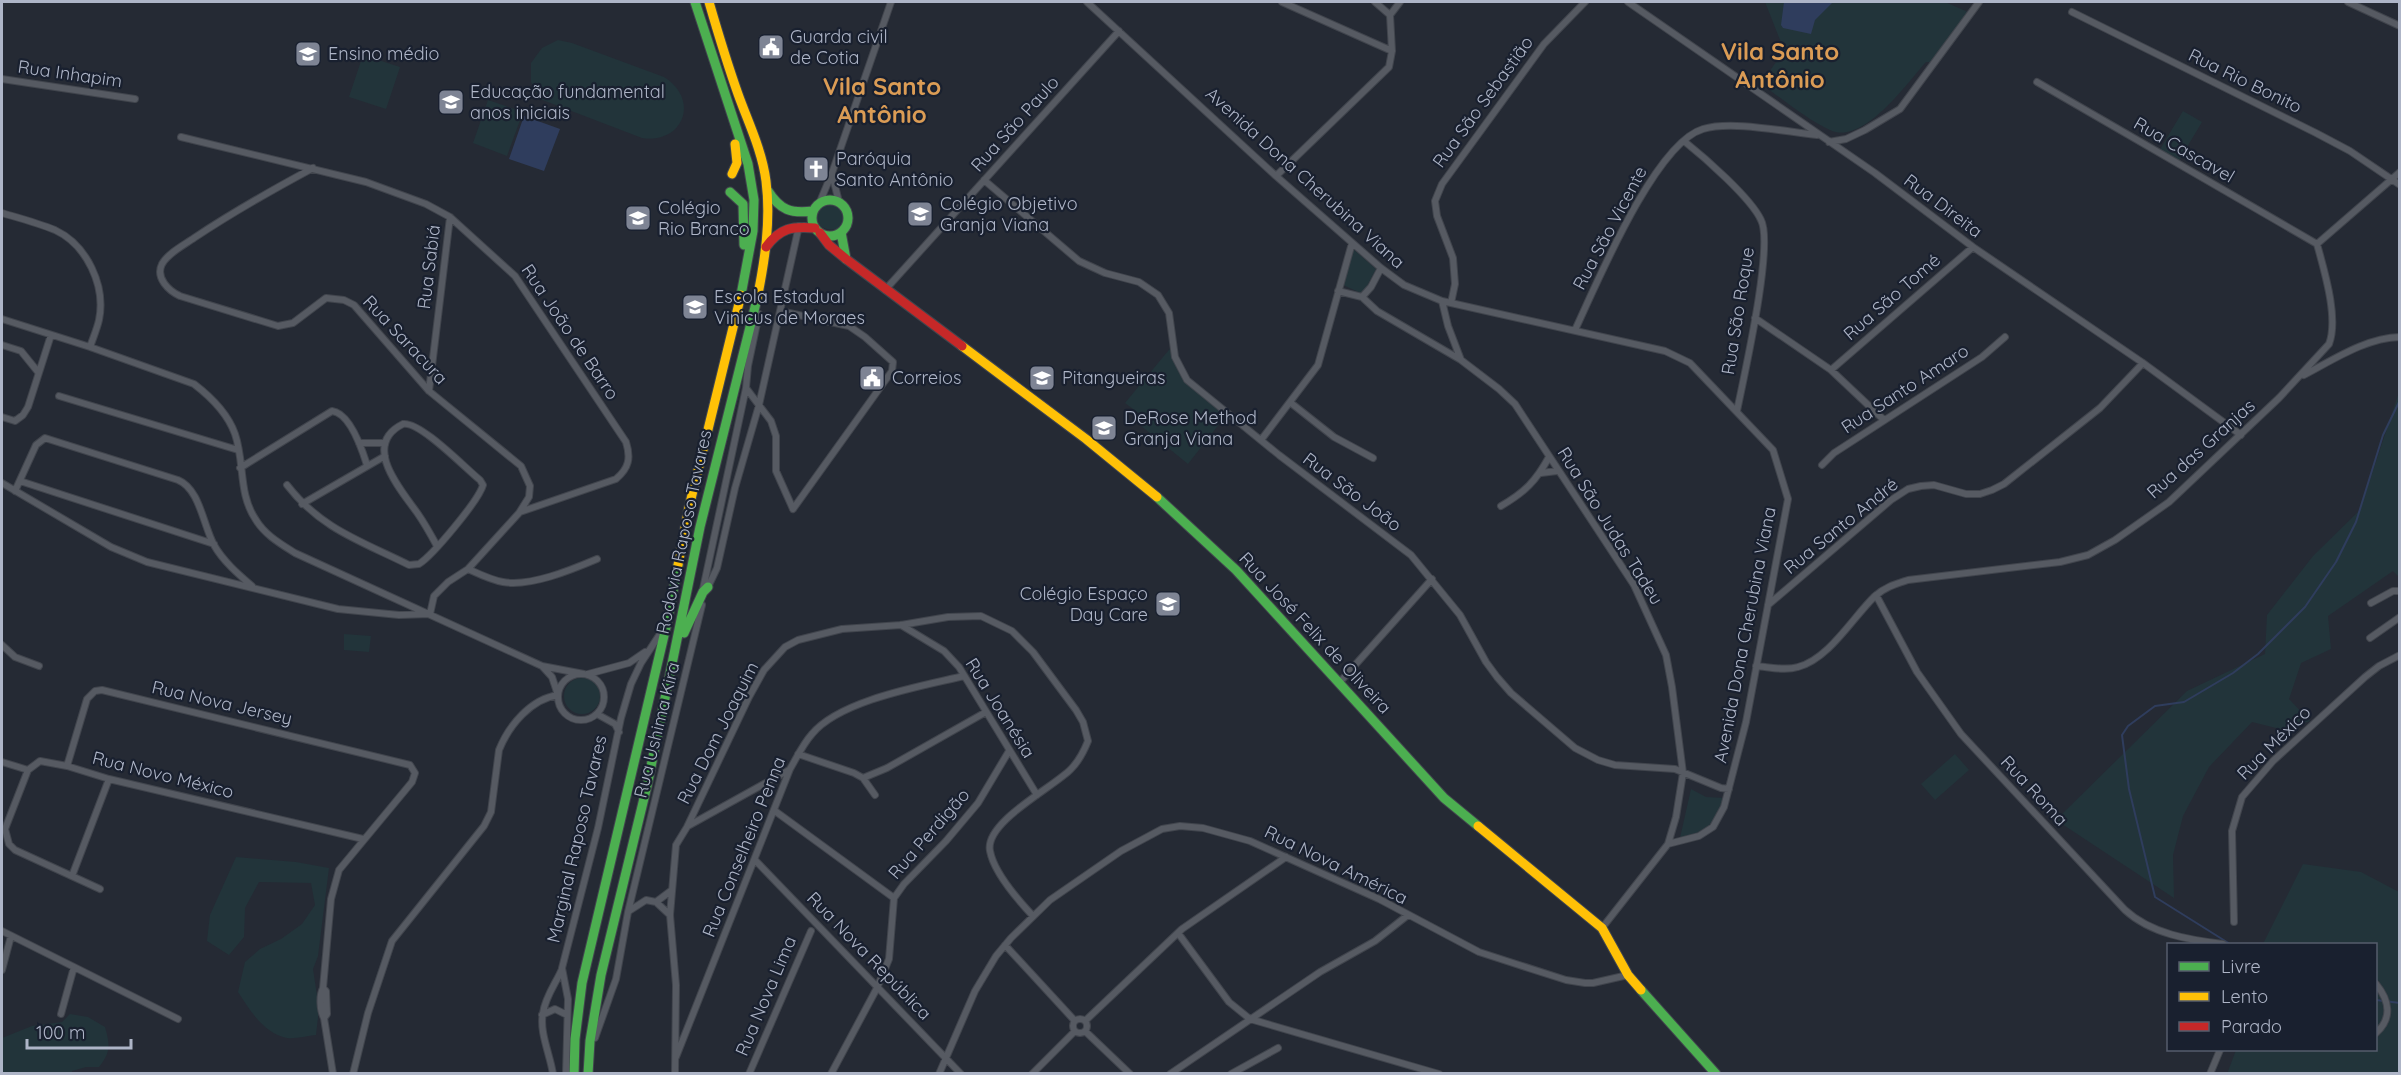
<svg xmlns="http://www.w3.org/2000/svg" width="2401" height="1075" viewBox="0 0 2401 1075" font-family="Quicksand,sans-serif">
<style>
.green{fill:#22343a}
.water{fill:#2f3d5d}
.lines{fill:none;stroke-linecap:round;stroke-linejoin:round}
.stream{stroke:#2f3d5d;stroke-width:2}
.street-casing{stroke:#41454d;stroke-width:8}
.fast-casing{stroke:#41454d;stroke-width:11}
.slow-casing{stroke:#41454d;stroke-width:11}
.jam-casing{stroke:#41454d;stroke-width:11}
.street{stroke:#565a62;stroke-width:6}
.fast{stroke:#4caf50;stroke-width:9}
.slow{stroke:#ffc107;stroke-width:9}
.jam{stroke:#c62828;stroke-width:9}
.labels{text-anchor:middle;stroke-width:4.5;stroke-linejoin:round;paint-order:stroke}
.poi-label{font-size:18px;fill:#aeb5c7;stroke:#19202f;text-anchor:start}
.street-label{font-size:18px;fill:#aeb5c7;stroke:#19202f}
.district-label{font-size:24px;font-weight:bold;fill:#db9c55;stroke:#19202f}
</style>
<rect width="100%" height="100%" fill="#252a34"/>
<path class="green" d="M1765,2H1945L1968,12L1931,62H1926C1907,83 1863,146 1830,130C1809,121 1781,98 1761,84L1784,50Z
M558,40L572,43L664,77C700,99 684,144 642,138L540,99L531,82V63L542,48Z
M363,55L400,67L386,109L349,97Z
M488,100L523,112L507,156L473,143Z
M2183,111L2202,122L2178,162L2159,151Z
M830,201L839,202L847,214L841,227C831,232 823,229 814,222C814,212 821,204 830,201Z
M1352,248L1376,269L1363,294L1343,285Z
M1173,345L1176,366L1180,374L1227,414L1188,464L1140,425L1145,418L1125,403Z
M2399,392V577L2393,571L2328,616L2331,649L2301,663L2289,699L2310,721L2284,730L2252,722L2209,767L2183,816L2173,855L2174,898L2056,820L2187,691L2265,654L2267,615L2313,556L2360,510Z
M344,634L371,636L369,652L344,650Z
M564 696a18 18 0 1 1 36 0a18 18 0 1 1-36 0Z
M1955,754L1969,770L1935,800L1921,784Z
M1691,789L1706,797L1724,798C1714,825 1708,831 1680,838Z
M236,857L296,862L329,868L318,956L313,969L319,1009L316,1035C307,1036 295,1039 287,1038C264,1034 249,1009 238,992L245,962L260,949L281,939L302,924L315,905L311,883L259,882L245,908L244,937L229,955L207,941L210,915Z
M2303,864L2361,872L2399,892V1073L2227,1074L2236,1050H2376V944H2263Z
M70,1014L88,1017L105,1027C110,1045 111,1052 99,1067H86L72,1071V1073H2V1038L32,1026L62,1022Z"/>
<path class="water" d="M1784,2H1833L1815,20L1811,34L1783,28L1781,25Z
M524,116L560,129L544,171L509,159Z"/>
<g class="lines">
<path class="stream" d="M2230,944L2155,897L2129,789L2122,735L2128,726L2155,706L2184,702L2233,673L2258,654L2305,607L2336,562L2356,522L2383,435L2400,400
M2376,1000L2400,1003"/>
<defs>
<path id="street" d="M1087,2L1276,176L1381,268L1404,285L1442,301L1665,351L1690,363L1773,450L1788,499L1746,722L1724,807L1713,827L1699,836L1668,844
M1282,2L1392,51
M1628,2L1875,173L1973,247L2143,363L2241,435
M2348,2L2400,26
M2072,12L2316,133L2350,151L2400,185
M1390,15L1400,2
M2,79L135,99
M2037,82L2317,244
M181,137L366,182L426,204L450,217L515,276L626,442C631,458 629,468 616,479L520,512
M1684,141C1704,157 1751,198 1761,220C1774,245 1744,376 1737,411
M1829,142L1846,139L1865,130L1900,109L1979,2
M832,174L839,202
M1276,176L1389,67L1392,51L1390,15L1375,2
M984,180L1079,261L1105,273L1139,282L1158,295L1169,313L1175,357L1187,380L1279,455L1411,555L1460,615L1486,662L1497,677L1511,693L1575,748L1598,760L1615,765L1675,769L1721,788L1729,789
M819,204L832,173L891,2
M2,213C19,218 38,223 55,230C87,245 106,286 99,320C97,329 93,338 90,347
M885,290L1119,31
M1338,291L1362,297L1371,287L1381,268
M1362,297L1377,311L1461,360
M1442,301L1448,326L1461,360L1499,389L1515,404L1634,585L1666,655L1672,687L1683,773L1676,817L1668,844L1602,928
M1451,303L1455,284L1453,258L1437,216L1435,201L1442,184L1544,44L1585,2
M780,311L849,326L865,337L893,362L892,371L793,509
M759,314L748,366L746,388L771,421L776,436V471L793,509
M1755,318L1831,370L1884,420
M2,319L90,347L194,384C211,397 228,414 235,434C245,463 238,494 256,520C265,535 281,544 295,553L542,666L584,674
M1575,330C1597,283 1655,143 1703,129C1732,120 1786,132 1817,135
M2,345L21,351L38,372
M1831,370L1973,247
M2304,375C2333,360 2365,338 2400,337
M429,391L450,217
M59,396L238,450
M1291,403L1334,437L1373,458
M2,417L15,421L23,415L28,407L51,335
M1261,440L1318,365L1352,243
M359,443H385
M1822,465L1834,453L1982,357L2005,337
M240,468L332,411C350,413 362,449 367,465
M1541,473L1557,471
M20,481L214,544
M2,483L111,547L147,562L338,609L399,615L430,614L434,596L448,582L468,569L519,513L529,497L530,486L521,466L429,391L354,305L344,300L326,298L293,323L278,326L180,296C169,291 155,278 162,264C168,253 184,245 194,238C233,212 272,190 313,168
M287,485C321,529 361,541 409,565L419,564C433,555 479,500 483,485L480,480C465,468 420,421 403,424C360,445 402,491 418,514C425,524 431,535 437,546
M15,491L36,445L45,438L178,480C200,489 203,525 214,545C223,561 238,574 252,586
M302,504L385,456
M1501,506C1525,492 1536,481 1549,457
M468,569C479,574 491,580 503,582C530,587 571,570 597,559
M708,587L717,568L735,488L759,405L799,226
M703,589L746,388
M1876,595L1917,672L1961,734L2125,910C2151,934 2190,940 2223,944
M2371,603L2393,591H2400
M1768,605L1891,500L1908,489L1921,486L1934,485L1966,494H1980L1992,490L2004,484L2100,408L2143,363
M901,625L944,651L959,667L1037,795
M2370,638L2400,617
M2,645L15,657L39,666
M1756,666C1769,667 1785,671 1798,667C1829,659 1853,617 1875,596C1885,587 1896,584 1908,580L2060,562L2088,555L2115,540L2169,502L2279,398L2329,344C2339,318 2324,270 2317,244L2400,172
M588,674L629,663L645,652
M558 697a23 23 0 1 1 46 0a23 23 0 1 1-46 0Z
M1339,683L1432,579
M597,714L615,724L619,732
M798,754L854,773L863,778L887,768L986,712
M2,762L28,770
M67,766L87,699L95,691L102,690L410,765L415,773L412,782L339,870L331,899L323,988
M863,778L875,795
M775,811L894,898
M688,826L789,770
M755,860L961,1074
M72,876L109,779
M100,889L15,850L9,844L5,829L28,770L40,761L67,766L109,779L363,839
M656,902L670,915
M629,911L646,900L656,902L672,890
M2234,922L2232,831L2242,797L2273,761L2365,677L2379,666L2400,655
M2,931L178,1019
M1178,933L1229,1002L1250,1019L1439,1074
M1005,945L1075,1021
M2,970L11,936
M2376,984C2389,1000 2393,1018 2376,1033
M61,1014L74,967
M542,1015L555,1009L567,1015
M324,1018L327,1014L326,991L323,988C319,996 320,1011 324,1018L333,1074
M1073 1026a7 7 0 1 1 14 0a7 7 0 1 1-14 0Z
M1085,1021L1182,929L1286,857
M1085,1031L1130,1074
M595,1038L616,979L628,912L702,605
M676,1057L790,769C797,757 803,744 812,734C840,700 922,686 964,676
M353,1074L368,1013L392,941L484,826L491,812L499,750C509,725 531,699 558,695L552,677L542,666
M553,1074C550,1054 539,1032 543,1013C545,997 556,983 562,969
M566,1074L568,999L562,968L598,828L621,718L631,684L641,663L660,634
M675,1074L676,985L670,915L676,845L687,827L749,697L764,670L785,647L798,640L842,629L901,625L948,617L981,616L1012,631L1033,652L1076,710L1083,722L1088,741C1084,751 1079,761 1071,769C1054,787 984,822 990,851C994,873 1018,900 1033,916
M749,1074L811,931
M831,1074L877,988L889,959L894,898L904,884L946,841L978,803L1009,751
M939,1074L975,991L996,956L1011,938L1050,900L1121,851L1162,829L1180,826L1203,828L1250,841L1379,899L1479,952L1516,964L1566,980L1585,983H1593L1628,975
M1032,1074L1075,1031
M1170,1074L1320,972L1375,941L1408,915
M1231,1074L1278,1048
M2210,1074L2220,1050"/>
<path id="fast" d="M695,2L748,164L754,200L753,231L741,295
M768,191C780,210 791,214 813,211
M730,192L743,204L744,245
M812 218a18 18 0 1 1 36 0a18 18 0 1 1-36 0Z
M841,232L846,259
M1157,497L1236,570L1444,798L1478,826
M684,633L703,592L708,587
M1641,990L1716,1074
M574,1074L575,1039L582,983L667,623L678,565
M588,1074L590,1041L601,975L647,786L700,527L757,299"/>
<path id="slow" d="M709,2C718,33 727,63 738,94C748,122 762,150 766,181C771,220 765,260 757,299
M732,174L737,163L735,144
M962,346L1086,439L1157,497
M678,565L689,507L741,295
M1478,826L1602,928L1628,975L1641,990"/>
<path id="jam" d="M820,233L829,245L846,259L962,346
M766,247C780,228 792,226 815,228"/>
</defs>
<use href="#street" class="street-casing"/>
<use href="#fast" class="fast-casing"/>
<use href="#slow" class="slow-casing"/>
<use href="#jam" class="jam-casing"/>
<use href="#street" class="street"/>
<use href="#fast" class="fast"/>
<use href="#slow" class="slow"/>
<use href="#jam" class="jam"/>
</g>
<defs>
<symbol id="civic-square" viewBox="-11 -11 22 22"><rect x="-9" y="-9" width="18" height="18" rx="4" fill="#7e8494" stroke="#19202f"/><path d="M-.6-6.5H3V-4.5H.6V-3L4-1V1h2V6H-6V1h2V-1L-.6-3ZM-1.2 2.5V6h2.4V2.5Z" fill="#fff"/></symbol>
<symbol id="school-square" viewBox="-11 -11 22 22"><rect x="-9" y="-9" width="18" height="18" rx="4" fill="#7e8494" stroke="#19202f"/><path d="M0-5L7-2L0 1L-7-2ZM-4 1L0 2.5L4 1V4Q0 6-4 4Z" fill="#fff"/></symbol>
<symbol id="church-square" viewBox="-11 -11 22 22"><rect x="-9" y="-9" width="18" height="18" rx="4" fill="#7e8494" stroke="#19202f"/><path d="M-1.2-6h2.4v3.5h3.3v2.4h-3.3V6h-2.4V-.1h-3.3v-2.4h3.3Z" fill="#fff"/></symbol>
<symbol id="university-square" viewBox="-11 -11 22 22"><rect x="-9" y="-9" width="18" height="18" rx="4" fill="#7e8494" stroke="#19202f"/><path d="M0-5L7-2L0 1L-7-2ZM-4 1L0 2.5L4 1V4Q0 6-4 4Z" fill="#fff"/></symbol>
</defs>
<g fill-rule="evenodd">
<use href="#civic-square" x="756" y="32" width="30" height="30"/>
<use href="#school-square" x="293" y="39" width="30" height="30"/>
<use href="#school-square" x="436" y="87" width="30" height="30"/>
<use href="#church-square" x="801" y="154" width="30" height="30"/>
<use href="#school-square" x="905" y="199" width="30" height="30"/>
<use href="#school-square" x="623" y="203" width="30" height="30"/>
<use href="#school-square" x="680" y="292" width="30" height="30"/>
<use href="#civic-square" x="857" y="363" width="30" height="30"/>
<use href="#school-square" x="1027" y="363" width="30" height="30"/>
<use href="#university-square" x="1089" y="413" width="30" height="30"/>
<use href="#school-square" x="1153" y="589" width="30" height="30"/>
</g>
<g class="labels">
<g class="poi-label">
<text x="790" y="43">Guarda civil<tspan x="790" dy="21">de Cotia</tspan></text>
<text x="328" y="60">Ensino médio</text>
<text x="470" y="98">Educação fundamental<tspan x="470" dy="21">anos iniciais</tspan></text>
<text x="836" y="165">Paróquia<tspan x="836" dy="21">Santo Antônio</tspan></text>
<text x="940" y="210">Colégio Objetivo<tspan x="940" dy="21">Granja Viana</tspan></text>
<text x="658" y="214">Colégio<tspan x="658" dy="21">Rio Branco</tspan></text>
<text x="714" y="303">Escola Estadual<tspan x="714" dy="21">Vinicus de Moraes</tspan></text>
<text x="892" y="384">Correios</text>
<text x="1062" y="384">Pitangueiras</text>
<text x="1124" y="424">DeRose Method<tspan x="1124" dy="21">Granja Viana</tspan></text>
<text x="1148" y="600" text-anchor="end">Colégio Espaço<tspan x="1148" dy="21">Day Care</tspan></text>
</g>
<g class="street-label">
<text transform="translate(70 74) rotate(8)" y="6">Rua Inhapim</text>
<text transform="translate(2245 81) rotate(26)" y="6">Rua Rio Bonito</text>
<text transform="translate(1483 102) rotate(-54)" y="6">Rua São Sebastião</text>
<text transform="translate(1015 124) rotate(-48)" y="6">Rua São Paulo</text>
<text transform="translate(2184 150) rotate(30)" y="6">Rua Cascavel</text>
<text transform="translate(1305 178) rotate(42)" y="6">Avenida Dona Cherubina Viana</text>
<text transform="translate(1943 206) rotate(37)" y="6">Rua Direita</text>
<text transform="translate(1610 228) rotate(-62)" y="6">Rua São Vicente</text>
<text transform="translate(429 267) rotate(-83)" y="6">Rua Sabiá</text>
<text transform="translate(1892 297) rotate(-41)" y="6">Rua São Tomé</text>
<text transform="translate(1738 311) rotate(-81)" y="6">Rua São Roque</text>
<text transform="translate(570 332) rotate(56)" y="6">Rua João de Barro</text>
<text transform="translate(405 340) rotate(47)" y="6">Rua Saracura</text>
<text transform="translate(1905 389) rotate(-33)" y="6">Rua Santo Amaro</text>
<text transform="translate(2201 449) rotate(-42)" y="6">Rua das Granjas</text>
<text transform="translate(1352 492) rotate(37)" y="6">Rua São João</text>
<text transform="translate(1610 526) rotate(58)" y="6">Rua São Judas Tadeu</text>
<text transform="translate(1841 526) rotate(-39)" y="6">Rua Santo André</text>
<text transform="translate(684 532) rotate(-78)" y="6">Rodovia Raposo Tavares</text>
<text transform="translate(1315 633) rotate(47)" y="6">Rua José Felix de Oliveira</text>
<text transform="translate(1745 635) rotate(-79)" y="6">Avenida Dona Cherubina Viana</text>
<text transform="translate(222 703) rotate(13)" y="6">Rua Nova Jersey</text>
<text transform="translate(1000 708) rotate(58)" y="6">Rua Joanésia</text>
<text transform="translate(657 730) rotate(-76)" y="6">Rua Ushima Kira</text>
<text transform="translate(718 733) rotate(-63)" y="6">Rua Dom Joaquim</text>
<text transform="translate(2274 743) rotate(-45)" y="6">Rua México</text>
<text transform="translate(163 775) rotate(14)" y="6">Rua Novo México</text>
<text transform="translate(2034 791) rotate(47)" y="6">Rua Roma</text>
<text transform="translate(929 834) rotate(-49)" y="6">Rua Perdigão</text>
<text transform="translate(577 839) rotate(-77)" y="6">Marginal Raposo Tavares</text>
<text transform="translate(744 847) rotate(-68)" y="6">Rua Conselheiro Penna</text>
<text transform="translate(1336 865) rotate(26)" y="6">Rua Nova América</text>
<text transform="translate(869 956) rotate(46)" y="6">Rua Nova República</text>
<text transform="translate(766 996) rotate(-67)" y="6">Rua Nova Lima</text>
</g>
<g class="district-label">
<text x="1780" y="60">Vila Santo<tspan x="1780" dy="28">Antônio</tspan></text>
<text x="882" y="95">Vila Santo<tspan x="882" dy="28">Antônio</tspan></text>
</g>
</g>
<rect width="2401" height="1075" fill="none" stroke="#aeb5c7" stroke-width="6"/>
<rect x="2167" y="943" width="210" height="108" fill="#19202f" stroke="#555c6c" stroke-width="1.5"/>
<rect x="2179" y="962" width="30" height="9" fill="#4caf50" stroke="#555c6c" stroke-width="1.5"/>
<text x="2221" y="973" font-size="18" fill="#aeb5c7">Livre</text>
<rect x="2179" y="992" width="30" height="9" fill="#ffc107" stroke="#555c6c" stroke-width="1.5"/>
<text x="2221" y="1003" font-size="18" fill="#aeb5c7">Lento</text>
<rect x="2179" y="1022" width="30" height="9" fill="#c62828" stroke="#555c6c" stroke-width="1.5"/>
<text x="2221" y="1033" font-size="18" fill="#aeb5c7">Parado</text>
<path d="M27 1039v9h104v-9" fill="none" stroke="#aeb5c7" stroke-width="3"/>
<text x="36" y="1039" font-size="18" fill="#aeb5c7" stroke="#19202f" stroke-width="4.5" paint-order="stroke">100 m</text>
</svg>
